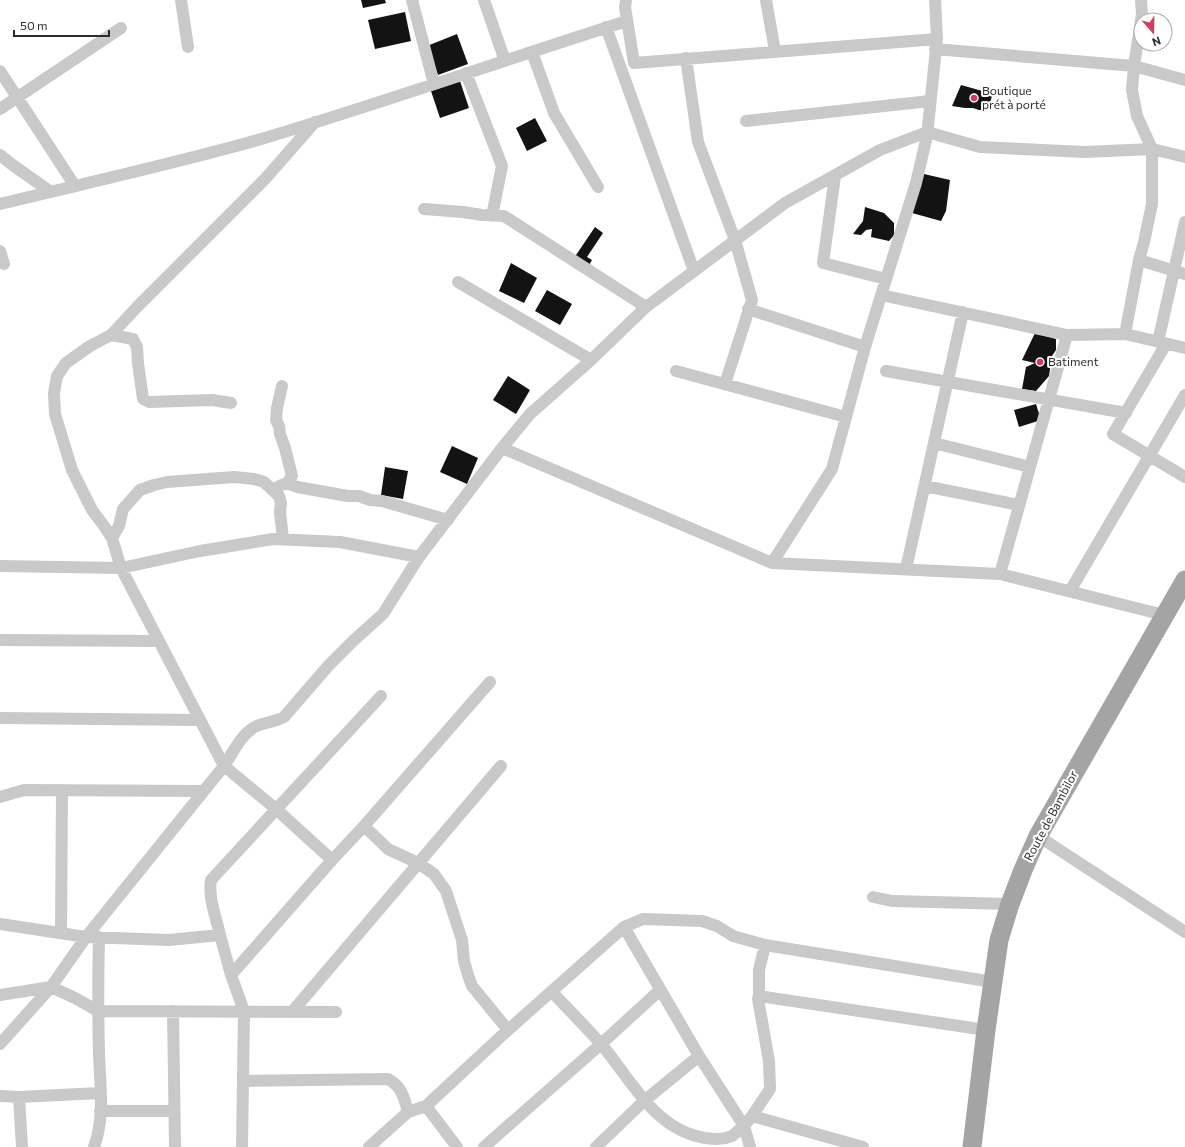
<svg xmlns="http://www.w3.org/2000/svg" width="1185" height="1147" viewBox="0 0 1185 1147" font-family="Commissioner,sans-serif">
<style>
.building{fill:#131313}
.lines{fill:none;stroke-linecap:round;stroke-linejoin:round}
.minor{stroke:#c9c9c9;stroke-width:12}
.primary{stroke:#a4a4a4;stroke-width:19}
.poi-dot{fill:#d63a62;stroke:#fff;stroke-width:1.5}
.labels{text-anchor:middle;stroke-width:4;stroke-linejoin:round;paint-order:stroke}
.poi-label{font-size:12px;fill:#2c2c2c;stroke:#fff;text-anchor:start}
.street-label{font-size:12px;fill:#2c2c2c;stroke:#fff}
</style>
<rect width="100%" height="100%" fill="#fff"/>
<path class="building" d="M361,0H385L386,3L363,8Z
M405,12L411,41L375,49L368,20Z
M457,34L468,64L438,75L427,46Z
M460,81L469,108L440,118L431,91Z
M961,85L986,92L992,96L988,110H979L973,108H965L952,106Z
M535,118L547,141L527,151L516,128Z
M924,174L950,180L946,211L941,221L912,213Z
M865,207L884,213L894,223V235L889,241L871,237L872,229L866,230L861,235L853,234L863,221Z
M595,227L603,233L587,257L592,260L588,267L574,258Z
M511,263L537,278L524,303L499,291Z
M547,290L572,304L560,325L535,311Z
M1035,333L1056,339V350L1052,356L1049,376L1036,391L1022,389L1026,367L1035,363L1022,360Z
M508,376L530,390L516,414L493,400Z
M1036,404L1041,420L1019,427L1014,410Z
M452,446L478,458L467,484L440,472Z
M385,467L408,471L403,499L381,495Z"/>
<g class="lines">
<path class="minor" d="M181,0L188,47
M412,0L434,84
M484,0L505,61
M626,0L625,7L634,63L937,39
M766,0L775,51
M606,27L694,271
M935,49L1134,66L1185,80
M532,52L554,113L598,187
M686,58L698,142L735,240L752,300L725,384
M0,71L75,186
M466,73L502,166L492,216
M0,109L121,28
M746,121L930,101
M315,122L265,179L137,307L111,335L90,346L66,363L57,376L54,393L55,414L72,470L92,510L104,526L112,538L121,568L224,766L276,809L332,860
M0,155L14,166L51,192
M835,176L823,263L886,279
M0,204C86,183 173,164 258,140C382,103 504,60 627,21
M424,209L463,212L482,215L504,216L646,307
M0,251L4,264
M1139,260L1185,274
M458,282L591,360
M881,295L1067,335L1125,334L1139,260L1144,242L1152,204V149L1137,116L1132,90L1134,66L1142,14L1141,0
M748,309L865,347
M1125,334L1185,348
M111,335L133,339L137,347L138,363L143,399L149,402L212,400L231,403
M1158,342L1185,222
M1166,344L1113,434L1185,477
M676,371L846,417
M886,371L1126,413
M934,443L1030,467
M502,448L772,563L1000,574L1164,615
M287,483L297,487L348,496H359L370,500L382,501L448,520
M279,486L287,483L292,476L285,448L280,434L279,426L276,420L277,408L282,386
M925,486L1019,505
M112,538L119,526L123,509L140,490L154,485L167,482L234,477L254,479L264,482L279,496L281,503L280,512L283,539
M772,563L832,469L865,347L916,183L927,136L937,39L935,0
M0,566L121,568L200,551L273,539L340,542L419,557
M906,569L963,312
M1000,574L1067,335
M1070,591L1185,395
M0,640L159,641
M0,718L200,720
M0,797L24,790L203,791
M364,826L388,849L418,863L434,874L446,891L462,940L464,961L468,975L472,986L508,1030
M1038,836L1185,932
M873,897L892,901L1010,904
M0,924L86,937L169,940L220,935L231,975L244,1011L242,1147
M61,933L62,790
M220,935C216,917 208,898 211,880L381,696
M765,945L993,982
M231,975L332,860L364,826L490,682
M552,992C568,1009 585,1026 601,1044C631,1079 654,1130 705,1138C714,1139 723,1140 732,1136C736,1133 740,1129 744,1126L699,1056L624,927
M0,995L51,987L86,937L224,766C233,753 242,732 257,726C266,722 275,722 284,717L329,665L353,641L383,614L419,557L502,448L530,414L591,360L646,307L785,203L880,150L927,132L980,147L1085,152L1152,149L1185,157
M759,996L986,1030
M173,1011L175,1147
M292,1012L501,766
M0,1044L51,987L75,998L98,1011L336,1012
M243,1081L388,1079C402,1087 404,1097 408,1112
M0,1096L19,1097L100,1093
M19,1097L22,1147
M426,1106L457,1147
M100,1111H174
M752,1116L863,1147
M94,1147C105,1118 100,1084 99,1053C98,1014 98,976 99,937
M369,1147L408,1112L426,1106L508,1030L624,927L643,919L702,921L717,926L733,936L765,945L759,970V996L758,999L769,1061L770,1089L752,1116L744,1126L750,1147
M484,1147L601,1044L660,990
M596,1147L644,1101L699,1056"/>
<path class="primary" d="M972,1147L986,1030L999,940L1010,904L1023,870L1038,836L1185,580"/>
</g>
<g class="poi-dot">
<circle cx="974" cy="98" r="4"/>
<circle cx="1040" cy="362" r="4"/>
</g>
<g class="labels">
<g class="poi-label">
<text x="982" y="95">Boutique<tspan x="982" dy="14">prét à porté</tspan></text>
<text x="1048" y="366">Batiment</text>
</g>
<g class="street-label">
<text transform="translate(1051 816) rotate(-62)" y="4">Route de Bambilor</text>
</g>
</g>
<g transform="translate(1153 32) rotate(160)"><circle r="19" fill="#ffffff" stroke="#ababab"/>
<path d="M0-3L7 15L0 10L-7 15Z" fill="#d63a62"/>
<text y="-6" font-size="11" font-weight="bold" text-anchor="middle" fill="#2c2c2c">N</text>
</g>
<path d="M14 30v6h95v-6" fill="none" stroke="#2c2c2c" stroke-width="2"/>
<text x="20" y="30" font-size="12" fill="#2c2c2c" stroke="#ffffff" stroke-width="3" paint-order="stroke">50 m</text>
</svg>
